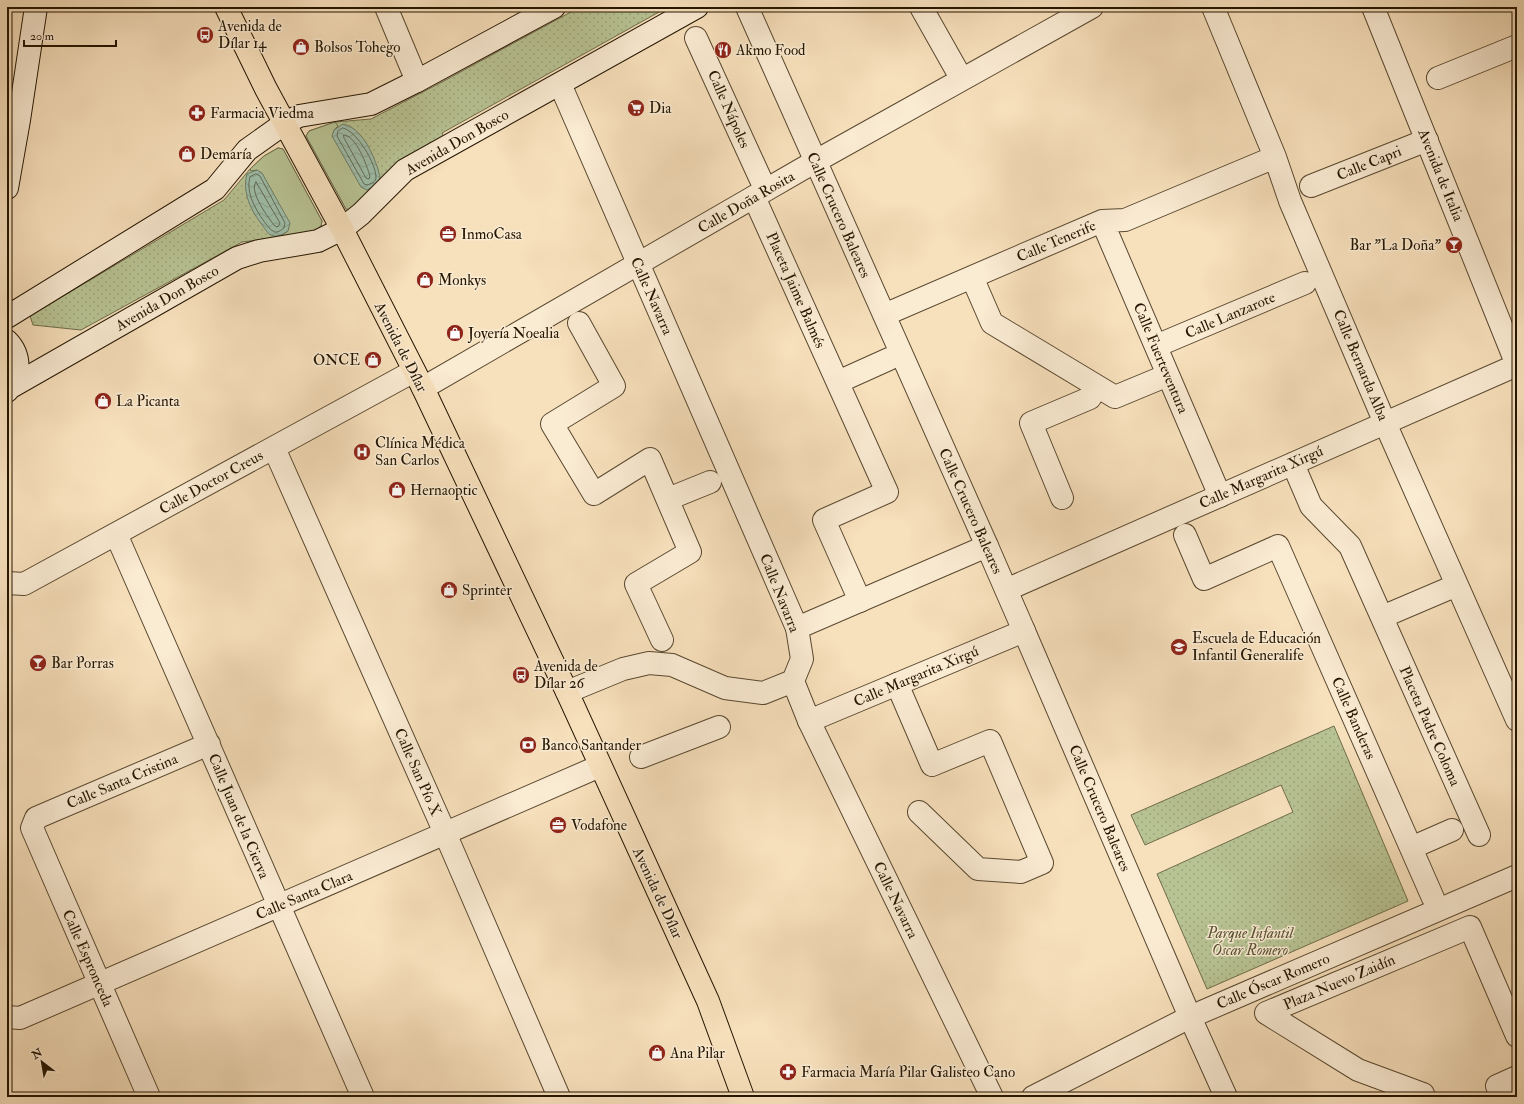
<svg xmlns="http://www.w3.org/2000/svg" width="1524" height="1104" viewBox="0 0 1524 1104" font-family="'IM FELL Double Pica',serif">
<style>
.park{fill:url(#park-dots);stroke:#6e6c4a}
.garden{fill:#b8c394;stroke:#6e6c4a}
.water{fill:url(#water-waves);stroke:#6d7a66}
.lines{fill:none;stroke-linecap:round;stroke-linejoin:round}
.shore{stroke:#616a55;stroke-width:1}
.pedestrian-casing{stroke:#59482f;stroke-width:24}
.minor-casing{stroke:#59482f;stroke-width:24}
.tertiary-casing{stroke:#59482f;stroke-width:24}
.secondary-casing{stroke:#241500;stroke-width:24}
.primary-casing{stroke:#241500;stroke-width:24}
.pedestrian{stroke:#faebd3;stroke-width:22}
.minor{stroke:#faebd3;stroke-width:22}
.tertiary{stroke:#faebd3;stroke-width:22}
.secondary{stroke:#faebd3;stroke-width:22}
.primary{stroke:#f7e0bc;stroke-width:22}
.labels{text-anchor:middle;stroke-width:3;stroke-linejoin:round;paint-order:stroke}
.poi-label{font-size:15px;fill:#241500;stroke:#faebd3;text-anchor:start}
.street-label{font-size:15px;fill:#241500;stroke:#faebd3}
.park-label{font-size:15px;font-style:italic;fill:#585234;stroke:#faebd3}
</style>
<defs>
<pattern id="park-dots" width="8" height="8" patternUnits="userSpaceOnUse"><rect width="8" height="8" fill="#b8c394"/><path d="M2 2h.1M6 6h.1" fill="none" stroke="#9ea77e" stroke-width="1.8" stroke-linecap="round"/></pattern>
<pattern id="water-waves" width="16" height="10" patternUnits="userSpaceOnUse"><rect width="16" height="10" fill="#9ebeaa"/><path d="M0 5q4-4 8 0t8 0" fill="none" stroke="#88a290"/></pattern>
</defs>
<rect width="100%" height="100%" fill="#f7e0bc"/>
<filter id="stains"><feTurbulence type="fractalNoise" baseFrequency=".005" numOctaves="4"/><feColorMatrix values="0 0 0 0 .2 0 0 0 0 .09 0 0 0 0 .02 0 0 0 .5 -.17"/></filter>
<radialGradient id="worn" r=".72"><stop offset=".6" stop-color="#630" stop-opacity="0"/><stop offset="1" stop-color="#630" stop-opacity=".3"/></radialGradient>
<path class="park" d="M580,7H668L442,133L444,137L395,164L375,189L346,209L306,136L309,131L335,122L371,119L442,82Z
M278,148L283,149L322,221L321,226L284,237L242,242L81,330L33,325L30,316L224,200L250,169L264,156Z
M1334,726L1408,901L1207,989L1157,874L1293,812L1281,785L1145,845L1131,815Z"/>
<path class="garden" d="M335,122L338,126L334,130L374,186L350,210L346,209L306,136L309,131Z
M278,148L283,149L322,221L321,226L314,231L284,237L282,235L288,231L257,170L251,171L250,169L264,156Z"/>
<path class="water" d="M343,124C362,128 372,152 378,169C378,171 380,175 380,178C379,185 372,187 367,190L361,187L332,136L334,130Z
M257,170L262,173L290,223L288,231C283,234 277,238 271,235C268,234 265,229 263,226C251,211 242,193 247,174Z"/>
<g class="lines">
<path class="shore" d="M343,128C357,131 376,164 376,177C376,182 371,184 367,185L364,184L337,136L338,131Z
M344,135C356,135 367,166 370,176L369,179L366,178L344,138Z
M256,174L260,176L285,223L284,228C281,230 277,234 273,231C270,230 268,226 266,224C257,212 245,193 250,177Z
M256,182L280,223L278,227L275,226C269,219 248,191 256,182Z"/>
<defs>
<path id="pedestrian" d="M921,7L956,69
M696,38L761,180
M1438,78L1517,46
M1311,186L1427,140
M579,323L614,386L552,424L594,494L650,459L690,552L636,584L662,640
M668,499L710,482
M1185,535L1204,579L1278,546L1433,898
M641,757L719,727
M1411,848L1452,830
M1424,1097L1423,1094L1358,1070L1266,1013L1470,927L1517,1036
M1502,1097L1497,1086L1517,1077"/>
<path id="minor" d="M386,7L417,81
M747,7L987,546
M1213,7L1275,157L1290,201L1385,423L1517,720
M560,84L797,628
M754,197L887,492L824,520L860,601
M1102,221L1220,496
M972,277L992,323L1115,397L1168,375
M884,315L1102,221L1125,220L1275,157
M1156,346L1305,283
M838,382L889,359
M274,448L445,833L559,1097
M1293,464L1311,506L1350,546L1479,835
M1062,498L1031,423L1090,398L1096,386
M116,534L363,1097
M7,583L24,584L414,371
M1382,617L1457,585
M1024,631L1190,1017L1226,1097
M897,684L932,765L990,741L1042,863L1021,872L978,869L919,812
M809,721L992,1097
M149,1097L32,828L36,818L209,744"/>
<path id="tertiary" d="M1373,7L1517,365
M423,388L816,161L1092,7
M987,546L1024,631L809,721L793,681L802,659L797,628Z
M1006,590L1517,365
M567,692L623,669L649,663L672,665L725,688L763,693L793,681
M7,1017L20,1018L600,766
M1033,1097L1190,1017L1517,876"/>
<path id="secondary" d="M7,188L19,120L36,7
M7,317L215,189L247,150L285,123L299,116L371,104L417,81L554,7
M7,341C21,355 21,377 7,391
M11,387L237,258L259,251L318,241L342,229L361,214L405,170L697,7"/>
<path id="primary" d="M226,7L266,89L342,229L423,388L567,692L708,1001L743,1097"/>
</defs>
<use href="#pedestrian" class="pedestrian-casing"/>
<use href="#minor" class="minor-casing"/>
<use href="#tertiary" class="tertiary-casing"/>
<use href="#secondary" class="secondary-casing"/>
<use href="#primary" class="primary-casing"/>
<use href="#pedestrian" class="pedestrian"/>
<use href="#minor" class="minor"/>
<use href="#tertiary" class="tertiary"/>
<use href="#secondary" class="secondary"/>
<use href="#primary" class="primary"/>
</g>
<defs>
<symbol id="bus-disc" viewBox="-11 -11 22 22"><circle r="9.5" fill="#8f2418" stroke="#faebd3"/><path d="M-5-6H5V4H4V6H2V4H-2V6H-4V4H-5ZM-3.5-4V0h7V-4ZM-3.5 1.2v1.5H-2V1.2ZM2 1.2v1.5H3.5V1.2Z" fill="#fff"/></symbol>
<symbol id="shop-disc" viewBox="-11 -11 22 22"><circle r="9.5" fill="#8f2418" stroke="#faebd3"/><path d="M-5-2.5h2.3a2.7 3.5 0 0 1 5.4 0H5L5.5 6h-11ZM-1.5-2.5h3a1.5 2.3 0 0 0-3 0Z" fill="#fff"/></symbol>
<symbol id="restaurant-disc" viewBox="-11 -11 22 22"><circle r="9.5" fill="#8f2418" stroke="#faebd3"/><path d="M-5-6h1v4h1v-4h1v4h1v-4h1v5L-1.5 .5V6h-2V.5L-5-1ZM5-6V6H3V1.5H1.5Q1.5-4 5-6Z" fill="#fff"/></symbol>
<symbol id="supermarket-disc" viewBox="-11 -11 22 22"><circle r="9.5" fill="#8f2418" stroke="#faebd3"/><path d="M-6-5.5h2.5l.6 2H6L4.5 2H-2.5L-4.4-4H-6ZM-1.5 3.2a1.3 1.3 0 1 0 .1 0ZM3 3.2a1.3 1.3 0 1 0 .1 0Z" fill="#fff"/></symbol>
<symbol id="pharmacy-disc" viewBox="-11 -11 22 22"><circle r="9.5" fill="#8f2418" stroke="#faebd3"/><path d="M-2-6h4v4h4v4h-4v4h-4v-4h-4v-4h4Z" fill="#fff"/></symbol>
<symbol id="office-disc" viewBox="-11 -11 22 22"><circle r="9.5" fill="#8f2418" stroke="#faebd3"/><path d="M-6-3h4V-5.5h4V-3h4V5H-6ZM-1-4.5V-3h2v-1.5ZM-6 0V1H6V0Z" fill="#fff"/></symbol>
<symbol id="bar-disc" viewBox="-11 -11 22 22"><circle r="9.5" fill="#8f2418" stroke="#faebd3"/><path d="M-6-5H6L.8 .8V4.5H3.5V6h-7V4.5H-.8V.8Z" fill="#fff"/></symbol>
<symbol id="hospital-disc" viewBox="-11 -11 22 22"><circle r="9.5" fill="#8f2418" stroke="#faebd3"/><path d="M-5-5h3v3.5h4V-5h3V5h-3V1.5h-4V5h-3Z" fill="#fff"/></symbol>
<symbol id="school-disc" viewBox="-11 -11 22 22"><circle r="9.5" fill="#8f2418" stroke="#faebd3"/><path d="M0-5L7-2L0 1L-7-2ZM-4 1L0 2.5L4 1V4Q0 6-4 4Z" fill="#fff"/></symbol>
<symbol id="bank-disc" viewBox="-11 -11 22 22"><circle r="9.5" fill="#8f2418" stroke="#faebd3"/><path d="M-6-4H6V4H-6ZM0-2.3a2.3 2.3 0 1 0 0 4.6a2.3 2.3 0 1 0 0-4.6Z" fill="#fff"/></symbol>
</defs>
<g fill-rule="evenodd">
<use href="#bus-disc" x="195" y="25" width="20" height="20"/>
<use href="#shop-disc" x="291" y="37" width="20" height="20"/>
<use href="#restaurant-disc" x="713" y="40" width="20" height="20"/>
<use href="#supermarket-disc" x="626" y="98" width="20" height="20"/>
<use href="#pharmacy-disc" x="187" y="103" width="20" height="20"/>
<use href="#shop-disc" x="177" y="144" width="20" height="20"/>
<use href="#office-disc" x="438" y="224" width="20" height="20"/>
<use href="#bar-disc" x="1444" y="235" width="20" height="20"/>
<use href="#shop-disc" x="415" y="270" width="20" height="20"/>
<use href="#shop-disc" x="445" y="323" width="20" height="20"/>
<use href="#shop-disc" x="363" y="350" width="20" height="20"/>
<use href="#shop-disc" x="93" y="391" width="20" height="20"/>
<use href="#hospital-disc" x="352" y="442" width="20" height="20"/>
<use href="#shop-disc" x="387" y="480" width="20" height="20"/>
<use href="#shop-disc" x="439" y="580" width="20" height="20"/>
<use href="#school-disc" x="1169" y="637" width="20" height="20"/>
<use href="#bar-disc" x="28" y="653" width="20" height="20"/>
<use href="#bus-disc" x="511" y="665" width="20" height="20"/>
<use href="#bank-disc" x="518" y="735" width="20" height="20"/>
<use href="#office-disc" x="548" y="815" width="20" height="20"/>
<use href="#shop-disc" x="647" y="1043" width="20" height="20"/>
<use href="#pharmacy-disc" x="778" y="1062" width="20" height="20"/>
</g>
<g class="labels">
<g class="poi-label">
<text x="218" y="31">Avenida de<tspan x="218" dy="17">Dílar 14</tspan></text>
<text x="314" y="52">Bolsos Tohego</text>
<text x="736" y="55">Akmo Food</text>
<text x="649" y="113">Dia</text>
<text x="210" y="118">Farmacia Viedma</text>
<text x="200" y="159">Demaría</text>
<text x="461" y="239">InmoCasa</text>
<text x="1441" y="250" text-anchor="end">Bar "La Doña"</text>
<text x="438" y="285">Monkys</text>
<text x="468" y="338">Joyería Noealia</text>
<text x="360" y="365" text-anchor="end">ONCE</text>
<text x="116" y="406">La Picanta</text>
<text x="375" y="448">Clínica Médica<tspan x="375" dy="17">San Carlos</tspan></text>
<text x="410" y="495">Hernaoptic</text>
<text x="462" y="595">Sprinter</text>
<text x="1192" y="643">Escuela de Educación<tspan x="1192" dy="17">Infantil Generalife</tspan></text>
<text x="51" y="668">Bar Porras</text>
<text x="534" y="671">Avenida de<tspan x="534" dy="17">Dílar 26</tspan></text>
<text x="541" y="750">Banco Santander</text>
<text x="571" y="830">Vodafone</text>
<text x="670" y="1058">Ana Pilar</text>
<text x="801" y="1077">Farmacia María Pilar Galisteo Cano</text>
</g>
<g class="street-label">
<text transform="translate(729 109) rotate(66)" y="5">Calle Nápoles</text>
<text transform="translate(457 142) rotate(-30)" y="5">Avenida Don Bosco</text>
<text transform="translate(1369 163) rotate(-22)" y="5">Calle Capri</text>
<text transform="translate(1441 175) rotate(68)" y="5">Avenida de Italia</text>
<text transform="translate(746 202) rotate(-30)" y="5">Calle Doña Rosita</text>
<text transform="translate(839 215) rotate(66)" y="5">Calle Crucero Baleares</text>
<text transform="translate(1056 241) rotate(-23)" y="5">Calle Tenerife</text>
<text transform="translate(796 290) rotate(66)" y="5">Placeta Jaime Balmés</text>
<text transform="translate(652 296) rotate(66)" y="5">Calle Navarra</text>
<text transform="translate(167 298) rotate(-30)" y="5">Avenida Don Bosco</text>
<text transform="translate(1230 315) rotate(-23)" y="5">Calle Lanzarote</text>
<text transform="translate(401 347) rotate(63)" y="5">Avenida de Dílar</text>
<text transform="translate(1161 358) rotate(67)" y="5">Calle Fuerteventura</text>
<text transform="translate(1361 365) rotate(67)" y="5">Calle Bernarda Alba</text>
<text transform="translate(1261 477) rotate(-24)" y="5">Calle Margarita Xirgú</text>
<text transform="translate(211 482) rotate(-29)" y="5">Calle Doctor Creus</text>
<text transform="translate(971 511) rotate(66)" y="5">Calle Crucero Baleares</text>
<text transform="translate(780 593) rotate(68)" y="5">Calle Navarra</text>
<text transform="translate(916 676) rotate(-23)" y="5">Calle Margarita Xirgú</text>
<text transform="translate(1354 718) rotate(66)" y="5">Calle Banderas</text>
<text transform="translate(1430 726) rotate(66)" y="5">Placeta Padre Coloma</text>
<text transform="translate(418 772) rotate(66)" y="5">Calle San Pío X</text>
<text transform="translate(122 781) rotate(-23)" y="5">Calle Santa Cristina</text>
<text transform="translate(1100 808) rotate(67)" y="5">Calle Crucero Baleares</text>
<text transform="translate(239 816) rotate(67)" y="5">Calle Juan de la Cierva</text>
<text transform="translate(658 893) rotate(65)" y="5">Avenida de Dílar</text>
<text transform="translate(304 895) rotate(-23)" y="5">Calle Santa Clara</text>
<text transform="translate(896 900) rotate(64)" y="5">Calle Navarra</text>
<text transform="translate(88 958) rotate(66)" y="5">Calle Espronceda</text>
<text transform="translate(1273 981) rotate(-23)" y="5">Calle Óscar Romero</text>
<text transform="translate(1339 982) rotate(-23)" y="5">Plaza Nuevo Zaidín</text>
</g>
<g class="park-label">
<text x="1250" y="938">Parque Infantil<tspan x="1250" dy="17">Óscar Romero</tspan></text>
</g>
</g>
<rect width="1524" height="1104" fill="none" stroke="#f7e0bc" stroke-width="24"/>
<rect x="8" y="8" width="1508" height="1088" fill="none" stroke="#241500" stroke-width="2"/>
<rect x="12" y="12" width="1500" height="1080" fill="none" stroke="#241500"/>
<g transform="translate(42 1062) rotate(329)" stroke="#faebd3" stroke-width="3" paint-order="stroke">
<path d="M0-3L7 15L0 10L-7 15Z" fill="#241500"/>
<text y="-6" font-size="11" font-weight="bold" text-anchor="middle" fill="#241500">N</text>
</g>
<path d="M24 40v6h92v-6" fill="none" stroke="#241500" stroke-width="2"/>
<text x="30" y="40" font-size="12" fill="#241500" stroke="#faebd3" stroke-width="3" paint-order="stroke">20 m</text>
<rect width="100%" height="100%" filter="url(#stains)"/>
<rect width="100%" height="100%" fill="url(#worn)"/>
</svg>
